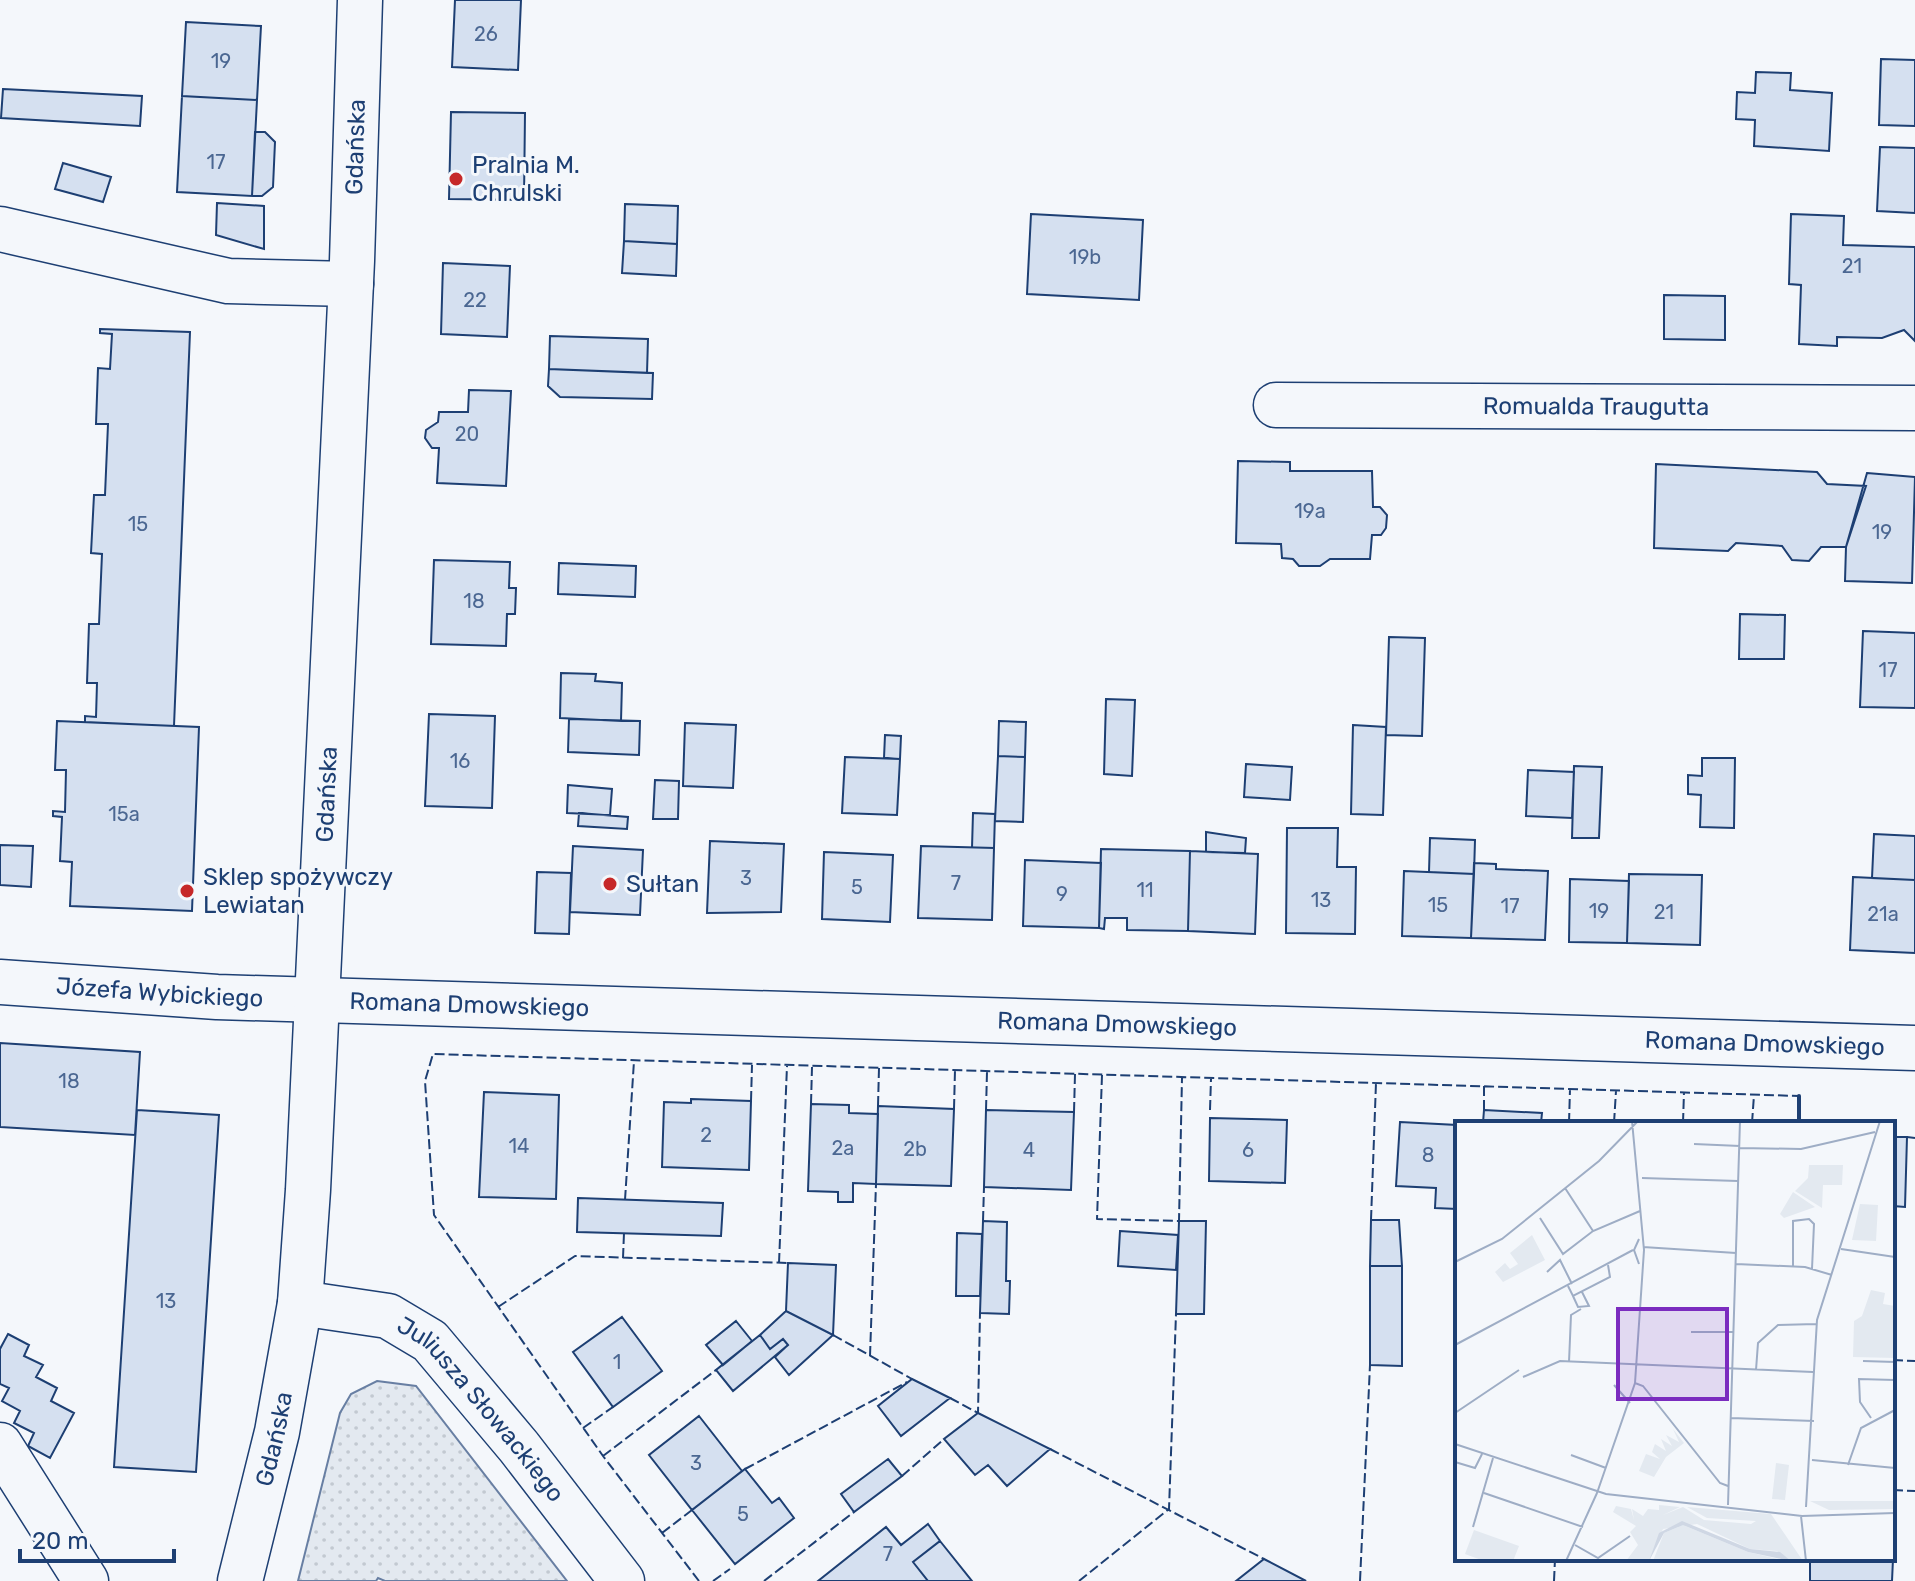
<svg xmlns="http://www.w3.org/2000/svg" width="1915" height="1581" viewBox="0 0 1915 1581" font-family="Rubik,sans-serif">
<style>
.grass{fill:url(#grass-dots);stroke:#687fa3;stroke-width:2}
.building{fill:#d5e0f0;stroke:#1d3f73;stroke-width:2}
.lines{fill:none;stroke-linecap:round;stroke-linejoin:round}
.minor-casing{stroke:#1d3f73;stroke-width:47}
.major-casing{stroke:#1d3f73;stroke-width:47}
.minor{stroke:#f4f7fb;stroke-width:44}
.major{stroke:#f4f7fb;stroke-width:44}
.fence{stroke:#1d3f73;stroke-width:2;stroke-dasharray:10 4;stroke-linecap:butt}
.wall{stroke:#1d3f73;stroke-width:4}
.poi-dot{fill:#c62828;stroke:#f4f7fb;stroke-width:3}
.labels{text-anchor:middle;stroke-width:6;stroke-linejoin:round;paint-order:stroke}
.number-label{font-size:20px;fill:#4b6792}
.street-label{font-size:24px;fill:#1d3f73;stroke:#f4f7fb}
.poi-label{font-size:24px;fill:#1d3f73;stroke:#f4f7fb;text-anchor:start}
.inset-road{fill:none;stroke:#9eadc5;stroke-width:2}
.view{fill:#7b2cbf;fill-opacity:0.15;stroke:#7b2cbf;stroke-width:4}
.inset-edge{fill:none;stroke:#1d3f73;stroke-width:4}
</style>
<defs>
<pattern id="grass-dots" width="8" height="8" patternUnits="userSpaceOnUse" patternTransform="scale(2)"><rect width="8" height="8" fill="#e3e9f0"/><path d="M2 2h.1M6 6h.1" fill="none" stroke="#c2c9d1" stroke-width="1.8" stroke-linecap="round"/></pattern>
</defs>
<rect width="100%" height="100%" fill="#f4f7fb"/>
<path class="grass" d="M377,1381L416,1386L567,1581H385L378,1578L376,1581H298L340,1413L351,1394Z"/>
<path class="building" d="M455,0H521L518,70L452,67Z
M186,22L261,26L257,100L182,96Z
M1881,59L1915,60V126L1879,125Z
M1756,72L1791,73L1790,90L1832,93L1829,151L1754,146L1755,120L1736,119L1737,92L1755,93Z
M3,89L142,96L140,126L1,118Z
M182,96L257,100L252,196L177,192Z
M451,112L525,113L524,200L449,199Z
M255,132H265L275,142L273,187L262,196H252Z
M1880,147L1915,148V213L1877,211Z
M63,163L111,177L103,202L55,189Z
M217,203L264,206V249L216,235Z
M625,204L678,206L677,244L624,241Z
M1031,214L1143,220L1139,300L1027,294Z
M1791,214L1844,216L1843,245L1915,247V341L1904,330L1882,338L1837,337V346L1799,344L1801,285L1789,284Z
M624,241L677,244L676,276L622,273Z
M443,263L510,266L507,337L441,334Z
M1664,295L1725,296V340L1664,339Z
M100,329L190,332L174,726L85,722V716L96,717L97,683H87L89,624H99L102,554L91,553L94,495H105L108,424H96L98,368L110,369L112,334L100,333Z
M550,336L648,339L647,373L549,369Z
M549,369L653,373L652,399L560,397L548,386Z
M469,390L511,391L506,486L437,483L439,448H432L425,438L426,430L438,422L439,412H468Z
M1238,461L1290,462V471H1372L1373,507H1380L1387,515L1386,528L1381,535H1372L1370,559H1330L1320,566H1299L1293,559L1282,558L1281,544L1236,543Z
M1656,464L1817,472L1827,484L1866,486L1846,547H1821L1809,561L1792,560L1782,546L1736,543L1728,551L1654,548Z
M1867,473L1915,477L1912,583L1845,581L1846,547Z
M434,560L510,562L509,588H516L515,614H507L506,646L431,644Z
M559,563L636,566L635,597L558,594Z
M1740,614L1785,615L1784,659H1739Z
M1863,631L1915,633V708L1860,707Z
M1389,637L1425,638L1422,736L1386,735Z
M561,673L596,674L595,681L622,683L621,721L560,718Z
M1106,699L1135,700L1132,776L1104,774Z
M429,714L495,716L492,808L425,806Z
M569,719L640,721L639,755L568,752Z
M57,721L199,727L192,911L70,906L72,862L60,861L62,817L53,816V811L65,812L66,770H55Z
M999,721L1026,722L1025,757L998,756Z
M685,723L736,725L733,788L683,786Z
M1353,725L1386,727L1383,815L1351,814Z
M885,735L901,736L900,759L884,758Z
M998,756L1025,757L1023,822L995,821Z
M845,757L900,759L897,815L842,813Z
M1702,758H1735L1734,828L1700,827L1701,795L1688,794V775L1702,776Z
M1246,764L1292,767L1290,800L1244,797Z
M1574,766L1602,767L1599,838H1572Z
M1528,770L1574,772L1572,818L1526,816Z
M655,780L679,781L678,819H653Z
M568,785L612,789L610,815L567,813Z
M579,813L628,817L627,829L578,826Z
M973,813L995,814L994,848H972Z
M1287,828H1338L1337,867H1356L1355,934L1286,933Z
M1206,832L1246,838L1245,853L1206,852Z
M1874,834L1915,836V880L1872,878Z
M1430,838L1475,840L1474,874L1429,872Z
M710,841L784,844L781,912L707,913Z
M0,845L33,846L31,887L0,885Z
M573,846L643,850L640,915L570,912Z
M921,846L994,848L992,920L918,918Z
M1101,849L1190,851L1188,931L1127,930V918H1105L1104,929L1099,928Z
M1190,851L1258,854L1255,934L1188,931Z
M824,852L893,855L890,922L822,919Z
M1025,860L1101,863L1099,928L1023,926Z
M1474,863L1496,864V869L1548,871L1545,940L1471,938Z
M1404,871L1474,874L1471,938L1402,936Z
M537,872L571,873L569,934L535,933Z
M1629,874L1702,875L1700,945L1627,943Z
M1853,877L1915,880V953L1850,950Z
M1570,879L1629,881L1627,943L1569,942Z
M0,1043L140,1052L135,1135L0,1127Z
M484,1092L559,1095L556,1199L479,1197Z
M691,1099L751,1101L749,1170L662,1167L664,1102L691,1103Z
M811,1104L849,1105V1113L878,1114L876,1184L853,1183V1202H838V1192L808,1191Z
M878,1106L954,1109L951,1186L876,1184Z
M137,1110L219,1115L196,1472L114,1467Z
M986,1110L1074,1112L1071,1190L984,1187Z
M1484,1110L1542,1113L1541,1123H1483Z
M1210,1118L1287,1120L1285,1183L1209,1181Z
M1400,1122L1457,1125V1209L1435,1208L1436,1188L1396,1186Z
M1893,1137H1907L1905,1207L1893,1206Z
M578,1198L723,1203L721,1236L577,1232Z
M1371,1220H1399L1402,1266H1370Z
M983,1221L1007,1222L1006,1281H1010L1009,1314L980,1313Z
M1179,1221H1206L1204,1314H1176Z
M1120,1231L1178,1235L1176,1270L1118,1266Z
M957,1233L982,1234L980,1296H956Z
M788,1263L836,1265L833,1335L786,1311Z
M1370,1266H1402V1366L1370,1365Z
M786,1311L833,1335L789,1375L775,1357L788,1345L783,1339L770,1349L760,1335Z
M622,1317L662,1371L613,1407L573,1352Z
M736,1321L752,1341L723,1365L706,1345Z
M8,1334L29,1345L24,1356L43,1365L36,1377L57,1388L51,1401L74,1413L50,1458L28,1446L34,1433L14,1423L20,1411L2,1401L9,1388L0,1384V1349Z
M760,1335L770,1349L783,1339L788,1345L733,1391L716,1370Z
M912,1379L950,1398L901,1436L878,1406Z
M978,1413L1050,1449L1007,1486L988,1465L975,1475L944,1439Z
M699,1416L742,1471L692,1510L649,1455Z
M888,1459L902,1476L854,1512L841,1494Z
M745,1469L772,1503L779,1498L794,1518L735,1564L692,1510Z
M928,1524L940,1541L913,1562L928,1581H818L886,1527L901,1545Z
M940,1541L972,1581H928L913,1562Z
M1264,1559L1306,1581H1236Z
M1810,1559H1893L1892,1581H1810Z"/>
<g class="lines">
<defs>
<g id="minor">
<path d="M0,229L228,281L351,284"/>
<path id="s1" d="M1276,405L1915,408"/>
<path id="s2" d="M0,982L217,997L1915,1048"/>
<path id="s3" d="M300,1303L388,1316L430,1341L519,1447L622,1581"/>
<path d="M0,1445L86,1581"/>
</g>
<g id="major">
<path id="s4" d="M240,1581L277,1432L300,1303L308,1190L352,261L360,0"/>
</g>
</defs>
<use href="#minor" class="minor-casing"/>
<use href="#major" class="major-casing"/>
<use href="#minor" class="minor"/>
<use href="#major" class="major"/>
<path class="fence" d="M1102,1075L1097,1219L1179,1221L1182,1078
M751,1101L752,1065
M811,1104L812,1067
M878,1106L879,1068
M954,1109L955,1070
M986,1110L987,1072
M1210,1110L1211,1079
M1484,1110V1086
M1074,1112L1075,1074
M1569,1123L1570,1089
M1614,1123L1616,1091
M1683,1123L1684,1092
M1752,1123L1754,1095
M1907,1137L1915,1138
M625,1200L634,1061
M1371,1220L1376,1083
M983,1221L984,1187
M623,1258L624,1233
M779,1263L787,1066
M498,1307L575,1256L788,1263
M833,1335L912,1379
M870,1356L876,1184
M1893,1360L1915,1361
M950,1398L978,1413L980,1313
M583,1428L613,1407
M1050,1449L1264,1559
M603,1456L716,1370
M745,1469L907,1382
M902,1476L944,1439
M1893,1490L1915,1491
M662,1533L692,1510
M699,1581L603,1456L434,1215L425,1081L433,1054L1799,1096
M713,1581L730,1569
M764,1581L854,1512
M1079,1581L1169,1509L1176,1314
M1360,1581L1370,1365
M1554,1581L1555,1559"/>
<path class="wall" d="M1799,1123V1096"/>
</g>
<g class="poi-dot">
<circle cx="456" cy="179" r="8"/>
<circle cx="610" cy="884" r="8"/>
<circle cx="187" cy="891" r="8"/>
</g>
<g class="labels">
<g class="number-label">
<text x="486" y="41">26</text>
<text x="221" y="68">19</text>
<text x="216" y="169">17</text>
<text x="1085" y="264">19b</text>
<text x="1852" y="273">21</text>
<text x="475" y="307">22</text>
<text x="467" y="441">20</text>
<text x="1310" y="518">19a</text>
<text x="138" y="531">15</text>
<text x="1882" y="539">19</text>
<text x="474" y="608">18</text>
<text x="1888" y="677">17</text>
<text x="460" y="768">16</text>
<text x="124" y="821">15a</text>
<text x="746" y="885">3</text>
<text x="956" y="890">7</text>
<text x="857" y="894">5</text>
<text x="1145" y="897">11</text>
<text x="1062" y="901">9</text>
<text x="1321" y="907">13</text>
<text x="1438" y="912">15</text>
<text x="1510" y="913">17</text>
<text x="1599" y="918">19</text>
<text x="1664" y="919">21</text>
<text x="1883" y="921">21a</text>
<text x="69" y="1088">18</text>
<text x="706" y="1142">2</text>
<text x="519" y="1153">14</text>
<text x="843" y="1155">2a</text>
<text x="915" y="1156">2b</text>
<text x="1029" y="1157">4</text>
<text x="1248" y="1157">6</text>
<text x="1428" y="1162">8</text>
<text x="166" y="1308">13</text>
<text x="617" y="1369">1</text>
<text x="696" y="1470">3</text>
<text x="743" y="1521">5</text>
<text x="888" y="1561">7</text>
</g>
<g class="street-label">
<text dy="8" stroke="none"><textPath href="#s4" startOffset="1442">Gdańska</textPath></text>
<text dy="8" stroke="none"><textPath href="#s1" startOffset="320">Romualda Traugutta</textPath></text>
<text dy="8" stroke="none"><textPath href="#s4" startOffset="794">Gdańska</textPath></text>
<text dy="8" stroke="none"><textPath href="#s2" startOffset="160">Józefa Wybickiego</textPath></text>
<text dy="8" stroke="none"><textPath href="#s2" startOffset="470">Romana Dmowskiego</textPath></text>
<text dy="8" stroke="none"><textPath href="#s2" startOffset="1118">Romana Dmowskiego</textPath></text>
<text dy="8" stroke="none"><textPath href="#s2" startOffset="1766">Romana Dmowskiego</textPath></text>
<text dy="8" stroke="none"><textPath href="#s3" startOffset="222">Juliusza Słowackiego</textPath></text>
<text dy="8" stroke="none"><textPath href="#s4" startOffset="146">Gdańska</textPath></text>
</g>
<g class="poi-label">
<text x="472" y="173">Pralnia M.<tspan x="472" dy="28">Chrulski</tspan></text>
<text x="203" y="885">Sklep spożywczy<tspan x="203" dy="28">Lewiatan</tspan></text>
<text x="626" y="892">Sułtan</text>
</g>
</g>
<g transform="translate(1455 1121)">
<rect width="440" height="440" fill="#f4f7fb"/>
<path d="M354,44H388L387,64H368L367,87L340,70L353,57ZM338,71L360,86L329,97L325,93ZM405,83L423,84L421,120L397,119ZM77,114L90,139L48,161L40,151L50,142L55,148L63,143L55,132ZM416,169L430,172L428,183L440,185V237L398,236L399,200L407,195ZM218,308L229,322L211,336L199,356L184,350L191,333L205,338L197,331L200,323L211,330L206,318L217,325L211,314L224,321ZM355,380H440V388L374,389ZM204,384L225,386L208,394L228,386L249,399L296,403L301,400L252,397L232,386L316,393L348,440H336L322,430L295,428L242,403L208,408L194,440H171L183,424L175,411L181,405L158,391L161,385L176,388L179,399L177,388L188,395L193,388L204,389ZM19,409L64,425L58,440H29L10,433Z" fill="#e3e9f0"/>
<path d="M321,342L334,344L330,379L317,378ZM228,404L293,431L332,440H198L209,412Z" fill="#e3e9f0"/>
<path d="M227,400L295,428L325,431L336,440L293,431L228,404L209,412L194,440L204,412Z" fill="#cfd7e4"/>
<path class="inset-road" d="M239,23L285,25M285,27L346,28L420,11M187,57L283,60M110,67L138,110M85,97L108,133L138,110L185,90M188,126L281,132M386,128L440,136M0,141L47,118L144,40L183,0M184,143L179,129L184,118M281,143L350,146L377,154M338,146V100L354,98L359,103L357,148M92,151L105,139L117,163M113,165L118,175L155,156L153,144M118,175L123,186L134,185L127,171M236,211H278M0,224L178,129M408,240L440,241M114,241L116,194L126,188M301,249L303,222L323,204L361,203M68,256L105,240L358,251M180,262L188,265L265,362L273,365M159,264L175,282M0,292L64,249M276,297L359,300M416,297L405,281L404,258L440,259M0,323L151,373L347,395L440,392M116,334L151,347M357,339L440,347M0,341L20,347L27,333M393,344L406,307L440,289M29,372L128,406M142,372L180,262L189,129L177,0M273,384L285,0M351,386L362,199L425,0M346,395L351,440M18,406L38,337M120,424L143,437L175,415M111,440L142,372"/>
<path class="view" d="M163,188H272V278H163Z"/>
<rect width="440" height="440" class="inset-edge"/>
</g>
<path d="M20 1549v12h154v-12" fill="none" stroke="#1d3f73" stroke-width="4"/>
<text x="32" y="1549" font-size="24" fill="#1d3f73" stroke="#f4f7fb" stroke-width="6" paint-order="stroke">20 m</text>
</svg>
